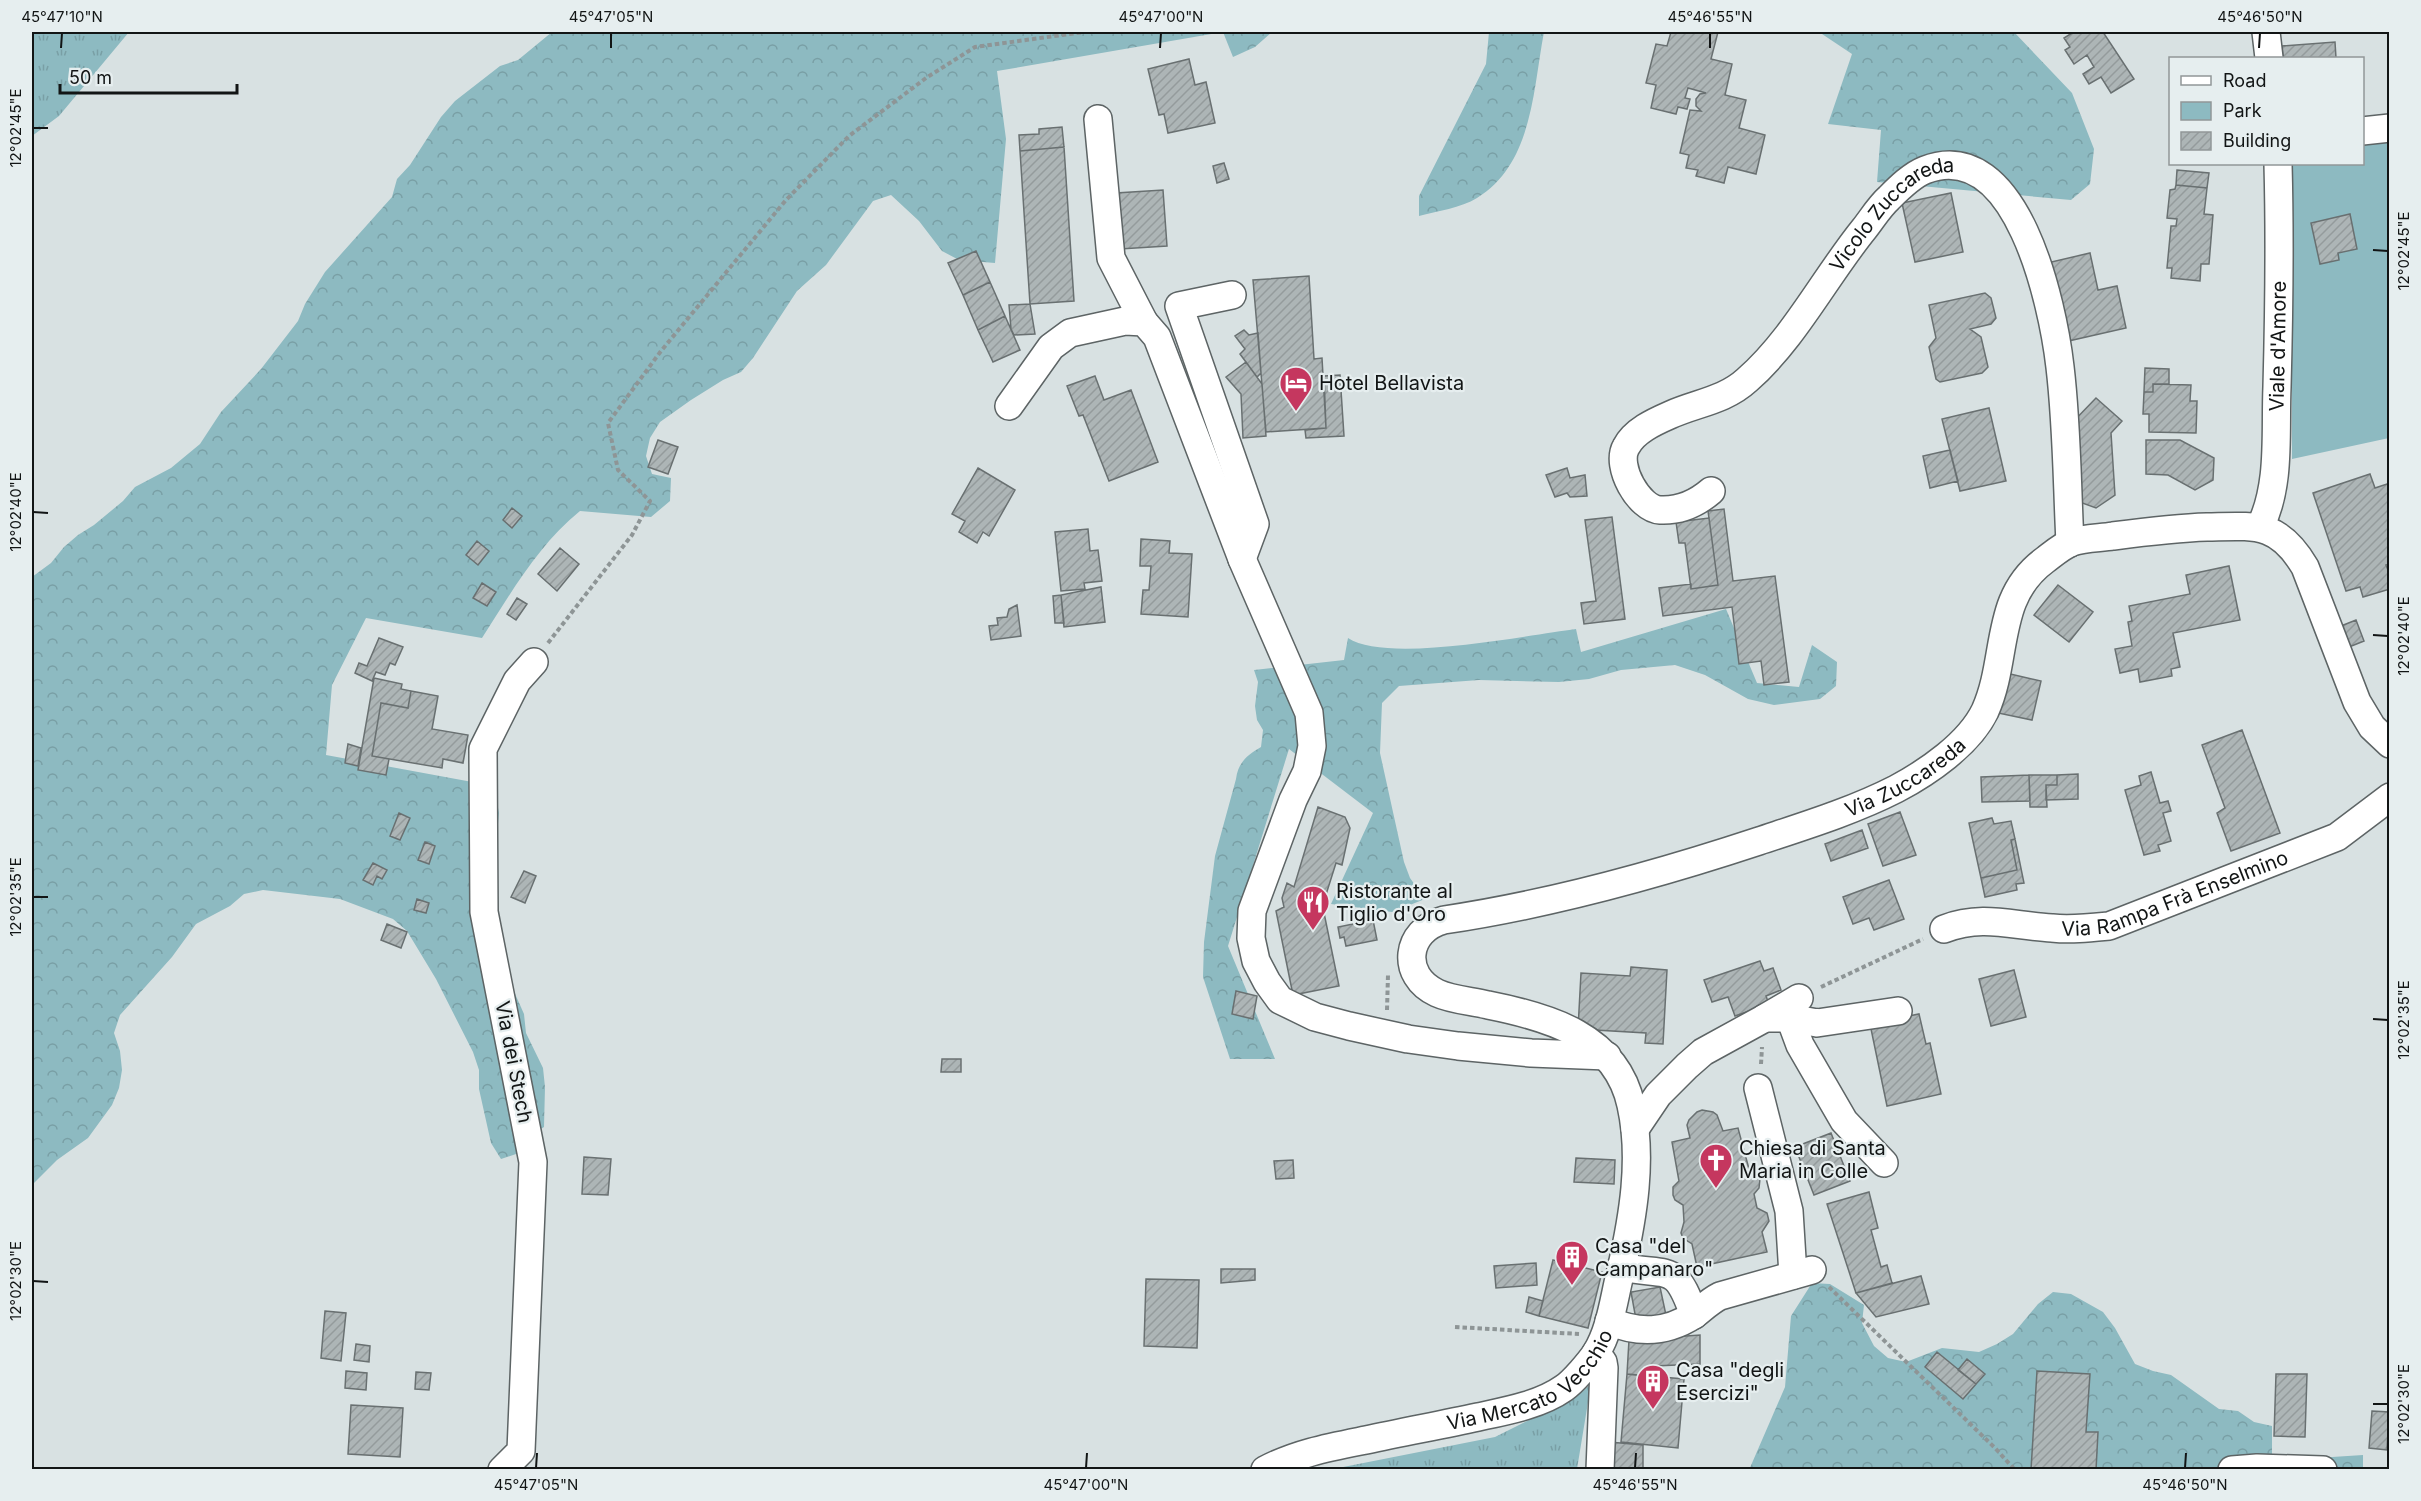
<svg xmlns="http://www.w3.org/2000/svg" width="2421" height="1501" viewBox="0 0 2421 1501" font-family="Inter,sans-serif">
<style>
.grass{fill:url(#grass-tufts)}
.forest{fill:url(#forest-crowns)}
.green{fill:#8dbac1}
.building{fill:url(#building-hatch);stroke:#697071;stroke-width:1.5}
.lines{fill:none;stroke-linecap:round;stroke-linejoin:round}
.minor-casing{stroke:#5d6465;stroke-width:30}
.path{stroke:#8e9596;stroke-width:4;stroke-dasharray:4.5 3;stroke-linecap:butt}
.minor{stroke:#fff;stroke-width:27}
.ticks{fill:none;stroke:#121515;stroke-width:2}
.labels{text-anchor:middle;stroke-width:4.5;stroke-linejoin:round;paint-order:stroke}
.street-label{font-size:20px;fill:#121515;stroke:#e6eeef}
.poi-label{font-size:20px;fill:#121515;stroke:#e6eeef;text-anchor:start}
.neatline{fill:none;stroke:#121515;stroke-width:2}
.ticks-label{font-size:15px;text-anchor:middle;fill:#121515}
</style>
<defs>
<pattern id="grass-tufts" width="24" height="20" patternUnits="userSpaceOnUse" patternTransform="scale(1.5)"><rect width="24" height="20" fill="#8dbac1"/><path d="M3 7l-1-3M5 7V3M7 7l1-3M15 17l-1-3M17 17v-4M19 17l1-3" fill="none" stroke="#799fa5"/></pattern>
<pattern id="forest-crowns" width="20" height="18" patternUnits="userSpaceOnUse" patternTransform="scale(1.5)"><rect width="20" height="18" fill="#8dbac1"/><path d="M2 6a3 3 0 1 1 6 0M12 15a3 3 0 1 1 6 0" fill="none" stroke="#799fa5"/></pattern>
<pattern id="building-hatch" width="6" height="6" patternUnits="userSpaceOnUse" patternTransform="scale(1.5)"><rect width="6" height="6" fill="#adb5b6"/><path d="M-1 1l2-2M0 6l6-6M5 7l2-2" fill="none" stroke="#949b9c"/></pattern>
</defs>
<rect width="100%" height="100%" fill="#d8e1e2"/>
<path class="grass" d="M32,32H129L59,116L32,136Z
M1591,1384L1577,1469L1328,1470L1495,1437L1577,1396Z"/>
<path class="forest" d="M552,32H1272L1255,47L1233,57L1223,32L997,71L1006,139L995,263L959,260L942,251L919,221L891,195L873,201L826,265L797,291L753,358L741,372L723,380L691,400L660,422L650,438L646,456L652,474L671,478L670,501L651,517L580,511C538,545 511,593 482,638L366,618L332,685L326,755L494,786L499,813L490,907L508,978L524,1014L526,1033L543,1068L545,1087L544,1127L528,1137L519,1153L501,1159L491,1143L479,1089V1070L473,1052L436,979L407,931L393,919L340,899L263,890L244,894L230,906L196,924L172,957L120,1015L114,1033L120,1051L122,1070L119,1088L112,1105L88,1138L57,1160L32,1185V577L51,563L64,547L78,535L94,525L123,501L135,487L171,468L200,444L221,412L261,369L298,321L305,304L325,272L392,197L397,179L410,165L441,117L455,101L500,66L518,60Z
M1489,32H1544C1533,89 1533,164 1477,198C1461,208 1437,211 1419,216V196L1486,64Z
M1819,32H2014L2072,93L2094,149L2090,184L2071,200L1877,182L1881,130L1828,124L1852,54Z
M1726,609L1757,683L1799,687L1812,645L1837,662L1836,686L1820,699L1774,705L1748,699L1705,675L1675,665L1621,670L1589,679L1559,682L1479,680L1399,686L1382,703L1380,753L1404,862L1410,878L1425,899L1392,912L1331,904L1373,813L1289,749L1228,946L1275,1059H1230L1203,977L1204,942L1215,856L1236,779C1238,763 1247,755 1261,747L1263,730L1257,720L1255,706L1258,682L1254,670L1344,660L1348,638C1387,664 1527,635 1576,629L1581,652Z
M1812,1283L1830,1284L1864,1305L1862,1323L1874,1346L1888,1358L1906,1362L1942,1348L1979,1352L1997,1344L2013,1334L2038,1304L2053,1292L2071,1294L2103,1312L2115,1328L2135,1364L2153,1371L2171,1375L2219,1409L2238,1411L2254,1422L2272,1426V1461L2363,1455V1469L1749,1470L1785,1387L1791,1316Z"/>
<path class="green" d="M2389,141V438L2292,459V164H2362L2363,144Z"/>
<path class="building" d="M1671,32H1718L1711,59L1732,64L1725,95L1746,100L1739,128L1765,135L1756,174L1728,167L1724,183L1696,176L1698,170L1686,168L1689,155L1680,153L1690,110L1701,111L1696,106V99L1700,94L1706,93L1688,88L1685,98L1690,99L1687,109L1678,107L1676,114L1651,108L1656,85L1646,83L1656,44L1667,46Z
M2072,33L2103,32L2134,79L2111,93L2101,77L2089,84L2083,74L2094,67L2087,55L2074,64L2065,50L2070,47L2064,38Z
M2335,42L2336,58H2283L2282,46Z
M1189,59L1195,85L1206,82L1215,123L1168,133L1164,114L1159,115L1148,69Z
M1062,127L1064,147L1020,151L1019,135L1039,134V129Z
M1064,147L1074,301L1030,304L1020,151Z
M1224,163L1229,179L1217,183L1213,166Z
M2177,170L2209,173L2207,188L2176,185Z
M2176,185L2207,188L2204,214L2213,215L2209,264H2201L2200,281L2171,278L2172,268H2167L2171,226H2176L2177,219L2167,218L2170,190L2175,189Z
M1163,190L1167,246L1120,249L1116,193Z
M1951,193L1963,252L1915,262L1902,203Z
M2350,214L2357,249L2338,253L2339,260L2320,264L2311,223Z
M976,251L990,282L963,295L948,263Z
M2090,253L2098,290L2117,286L2126,328L2064,342L2047,263Z
M1309,276L1314,359L1322,358L1326,428L1266,432L1253,280Z
M990,282L1005,316L978,330L963,295Z
M1985,293L1991,298L1996,318L1991,324L1970,329L1981,337L1988,367L1982,373L1940,382L1936,379L1929,347L1936,338L1929,305Z
M1030,304L1035,334L1014,335L1011,329L1009,305Z
M1005,316L1020,350L993,362L978,330Z
M1244,330L1249,335L1258,333L1261,373L1257,377L1240,354L1245,349L1235,336Z
M1246,362L1262,384L1266,436L1243,438L1241,394L1226,377Z
M2145,368L2169,369V384H2153V392H2144Z
M1340,375L1344,436L1306,438L1305,430L1326,428L1324,376Z
M1095,376L1104,400L1131,390L1158,462L1109,481L1083,415L1079,416L1067,386Z
M2153,384L2191,385L2190,401H2197L2196,433L2149,432V414H2143L2144,392H2153Z
M2096,398L2122,421L2111,433L2115,495L2096,508L2074,500L2068,427Z
M1989,408L2006,481L1960,491L1942,419Z
M658,440L678,447L668,474L648,467Z
M2146,440H2180L2214,458L2213,480L2195,490L2168,475L2146,474Z
M1950,450L1958,481L1930,488L1923,456Z
M978,468L1015,490L989,536L983,532L977,543L959,532L965,521L952,514Z
M1567,468L1570,478L1585,475L1587,496L1570,497L1567,493L1555,497L1546,475Z
M2370,474L2375,488L2390,483V564L2386,565L2390,575V589L2363,597L2360,587L2346,591L2313,493Z
M512,508L522,516L512,528L503,520Z
M1724,509L1733,581L1775,576L1789,682L1764,685L1761,661L1739,664L1732,607L1663,616L1659,588L1691,584V589L1718,585L1708,511Z
M1612,517L1625,619L1584,624L1581,603L1596,601L1585,520Z
M1709,518L1718,585L1691,589L1685,543H1679L1676,522Z
M1088,529L1090,551L1098,550L1102,581L1084,583L1085,589L1061,591L1055,532Z
M1141,539L1170,541L1169,553L1192,554L1188,617L1141,614L1143,590H1149L1151,566H1140Z
M477,541L489,551L478,565L466,555Z
M560,548L579,564L557,591L538,574Z
M2229,566L2240,620L2173,633L2180,667L2171,669L2172,676L2140,682L2138,669L2120,673L2115,649L2132,646L2128,622L2132,621L2129,606L2190,594L2186,575Z
M482,583L496,592L487,606L473,598Z
M2058,585L2093,612L2069,642L2034,615Z
M1101,587L1105,622L1064,627L1061,595Z
M1061,595L1064,623H1055L1053,596Z
M517,598L527,604L516,620L507,614Z
M1017,605L1021,636L991,640L989,626L998,625L997,618L1007,617L1009,609Z
M2356,620L2364,641L2349,647L2341,626Z
M379,638L403,647L395,665L390,663L385,675L376,672L372,681L355,673L359,663L367,666Z
M2006,673L2041,681L2032,720L1998,713Z
M374,678L402,684L401,689L411,691L408,708L381,703L372,756L389,759L386,775L358,770Z
M411,691L438,696L432,729L468,735L463,763L443,759L442,768L372,756L381,703L408,708Z
M2242,730L2280,833L2231,851L2217,813L2225,808L2202,745Z
M348,744L361,748L358,766L345,763Z
M2151,772L2160,803L2168,801L2171,811L2163,813L2171,841L2158,845L2160,851L2144,855L2125,790L2141,785L2139,776Z
M2078,774V799L2046,800V785H2057V775Z
M2029,775L2030,801L1982,802L1981,777Z
M2029,775H2057V785H2046L2047,807H2030Z
M1318,807L1345,817L1350,828L1342,865L1336,863L1324,901L1317,903L1323,908L1339,986L1293,995L1276,911L1284,907L1282,898L1287,883L1294,887Z
M1900,812L1916,855L1883,866L1868,824Z
M399,813L410,818L400,840L390,836Z
M1992,818L1994,824L2011,821L2015,839L2011,840L2017,870L1981,878L1969,823Z
M1862,830L1868,848L1831,861L1825,844Z
M2015,839L2024,883L2016,884L2017,890L1985,897L1981,878L2017,870L2011,840Z
M425,842L435,846L429,864L418,860Z
M373,863L387,870L382,879L377,876L373,885L363,880Z
M524,871L536,876L525,903L511,897Z
M1889,880L1904,919L1874,930L1869,918L1853,924L1843,897Z
M417,899L429,903L426,913L414,910Z
M1373,920L1377,940L1346,946L1344,937L1340,938L1338,927Z
M387,924L407,932L401,948L381,940Z
M1760,961L1764,971L1773,968L1781,990L1766,996L1769,1004L1735,1016L1728,997L1712,1002L1704,980Z
M1631,967L1667,970L1663,1044L1645,1043L1646,1033L1578,1029L1581,973L1630,976Z
M2014,970L2026,1017L1991,1026L1979,979Z
M1236,991L1257,996L1253,1019L1232,1014Z
M1919,1014L1926,1044L1930,1043L1941,1094L1887,1106L1870,1024Z
M942,1059H961V1072H941Z
M1702,1110L1713,1112L1717,1115L1723,1131L1738,1128L1749,1169L1754,1171L1760,1179L1759,1188L1754,1194L1757,1208L1767,1213L1769,1221L1762,1232L1767,1252L1697,1267L1692,1244L1683,1238L1681,1233L1684,1222L1683,1205L1675,1200L1673,1195V1187L1679,1181L1672,1142L1690,1138L1687,1125L1689,1120L1697,1112Z
M1831,1133L1850,1181L1814,1195L1795,1147Z
M584,1157L611,1159L608,1195L582,1194Z
M1576,1158L1615,1160L1614,1184L1574,1182Z
M1293,1160L1294,1178L1276,1179L1274,1161Z
M1869,1192L1878,1228L1871,1230L1881,1267L1887,1265L1892,1283L1856,1293L1827,1204Z
M1553,1260L1602,1272L1588,1328L1539,1316Z
M1536,1263L1537,1285L1496,1288L1494,1266Z
M1221,1269H1255V1280L1221,1283Z
M1921,1276L1929,1304L1876,1317L1856,1293Z
M1146,1279L1199,1280L1197,1348L1144,1346Z
M1660,1287L1667,1320L1637,1325L1631,1292Z
M1529,1297L1543,1301L1539,1316L1526,1312Z
M325,1311L346,1313L341,1361L321,1358Z
M1700,1335V1364L1654,1366L1653,1377L1627,1374L1629,1340Z
M356,1344L370,1346L369,1362L354,1360Z
M1937,1352L1976,1384L1963,1399L1925,1367Z
M1967,1359L1985,1374L1976,1384L1958,1370Z
M346,1371L367,1373L366,1390L345,1388Z
M2037,1371L2090,1374L2086,1432H2098L2096,1470H2031Z
M416,1372L431,1373L429,1390L415,1389Z
M1627,1374L1684,1379L1678,1448L1621,1442Z
M2276,1374H2307L2305,1437L2274,1436Z
M351,1405L403,1408L400,1457L348,1454Z
M2372,1411L2389,1412L2387,1450L2369,1448Z
M1609,1442L1643,1445V1470H1609Z"/>
<g class="lines">
<defs>
<g id="minor">
<path d="M2266,32L2269,58"/>
<path d="M1098,119L1111,258L1144,322"/>
<path d="M2362,131L2390,128"/>
<path d="M1232,295L1179,306L1255,524L1242,559"/>
<path d="M1009,406L1051,347L1070,333L1125,321L1144,322L1157,337L1242,559L1309,713L1312,746L1307,771L1293,800L1252,911L1251,938L1256,961L1267,982L1280,1000L1315,1017L1349,1026L1408,1039L1458,1046L1531,1053L1607,1056"/>
<path id="s1" d="M1711,491C1697,503 1679,511 1660,510C1639,509 1615,466 1626,447C1634,431 1654,422 1670,415C1696,403 1724,401 1747,380C1794,339 1825,277 1864,229C1872,219 1879,207 1889,198C1899,188 1912,175 1925,170C2017,134 2053,305 2060,367C2067,425 2067,484 2070,543"/>
<path id="s2" d="M2260,527C2281,485 2275,433 2277,387C2279,313 2280,238 2278,164"/>
<path id="s3" d="M1944,929C1983,914 2012,926 2052,928C2071,930 2089,928 2109,926L2337,837L2390,797"/>
<path d="M1765,1018L1799,998"/>
<path d="M1790,1018L1800,1045L1844,1121L1884,1163"/>
<path d="M1758,1088L1789,1211L1793,1275"/>
<path d="M1635,1129L1658,1095L1687,1066L1703,1052L1765,1018H1790L1817,1023L1898,1011"/>
<path d="M1621,1267C1670,1277 1675,1261 1694,1315"/>
<path d="M1609,1321C1639,1334 1666,1333 1694,1315C1703,1308 1710,1301 1720,1296L1812,1270"/>
<path d="M1596,1353L1603,1362L1604,1368L1600,1470"/>
<path d="M502,1470L521,1451L533,1162L484,912L483,749L517,681L534,662"/>
<path id="s4" d="M1265,1470C1297,1453 1331,1447 1366,1440C1403,1432 1441,1425 1478,1417C1506,1411 1540,1405 1564,1388C1573,1382 1590,1362 1596,1353C1611,1329 1614,1297 1621,1270C1633,1217 1643,1159 1631,1105C1616,1036 1549,1017 1488,1005C1472,1001 1452,1000 1437,993C1400,976 1405,930 1444,920C1552,904 1656,875 1759,841C1804,826 1853,811 1896,789C1928,772 1969,744 1985,711C2009,658 1993,598 2045,560C2053,554 2062,546 2072,542C2084,538 2100,538 2113,536C2144,532 2175,528 2207,527C2254,526 2278,521 2305,567L2357,702L2372,727L2390,744"/>
<path d="M2232,1470L2257,1468L2323,1470"/>
</g>
</defs>
<use href="#minor" class="minor-casing"/>
<path class="path" d="M548,643L632,535L650,501L618,470L608,423L661,351L786,200L849,136L926,78L975,47L1084,32
M1821,987L1923,939
M1387,1010L1388,975
M1761,1064L1762,1047
M1829,1287L1995,1448L2015,1470
M1455,1327L1579,1334"/>
<use href="#minor" class="minor"/>
</g>
<path class="ticks" d="M61,48L62,33M611,48V33M1160,48L1161,33M1710,48V33M2259,48L2260,33M33,128H48M2373,250L2388,251M33,512L48,513M2373,635L2388,636M33,897H48M2373,1019L2388,1020M33,1281L48,1282M2373,1404H2388M536,1468L537,1453M1086,1468L1087,1453M1635,1468L1636,1453M2185,1468L2186,1453"/>
<defs>
<symbol id="hotel-pin" viewBox="-11 -11 22 30"><path d="M0 17L-7.5 6A9.5 9.5 0 1 1 7.5 6Z" fill="#c5375f" stroke="#e6eeef"/><path d="M-6-4.5h1.5V1H6V5H4.5V3h-9V5H-6ZM-4 0a1.8 1.8 0 1 1 3.6 0ZM.5 0V-2.5h3Q6-2.5 6 0Z" fill="#fff"/></symbol>
<symbol id="restaurant-pin" viewBox="-11 -11 22 30"><path d="M0 17L-7.5 6A9.5 9.5 0 1 1 7.5 6Z" fill="#c5375f" stroke="#e6eeef"/><path d="M-5-6h1v4h1v-4h1v4h1v-4h1v5L-1.5 .5V6h-2V.5L-5-1ZM5-6V6H3V1.5H1.5Q1.5-4 5-6Z" fill="#fff"/></symbol>
<symbol id="church-pin" viewBox="-11 -11 22 30"><path d="M0 17L-7.5 6A9.5 9.5 0 1 1 7.5 6Z" fill="#c5375f" stroke="#e6eeef"/><path d="M-1.2-6h2.4v3.5h3.3v2.4h-3.3V6h-2.4V-.1h-3.3v-2.4h3.3Z" fill="#fff"/></symbol>
<symbol id="building-pin" viewBox="-11 -11 22 30"><path d="M0 17L-7.5 6A9.5 9.5 0 1 1 7.5 6Z" fill="#c5375f" stroke="#e6eeef"/><path d="M-4-6H4V6H1V3H-1V6H-4ZM-2.5-4.3h1.7v1.8h-1.7ZM.8-4.3h1.7v1.8H.8ZM-2.5-1h1.7V.8h-1.7ZM.8-1h1.7V.8H.8Z" fill="#fff"/></symbol>
</defs>
<g fill-rule="evenodd">
<use href="#hotel-pin" x="1277" y="364" width="38" height="52"/>
<use href="#restaurant-pin" x="1294" y="883" width="38" height="52"/>
<use href="#church-pin" x="1697" y="1141" width="38" height="52"/>
<use href="#building-pin" x="1553" y="1238" width="38" height="52"/>
<use href="#building-pin" x="1634" y="1362" width="38" height="52"/>
</g>
<g class="labels">
<g class="street-label">
<text dy="7" stroke="none"><textPath href="#s1" startOffset="500">Vicolo Zuccareda</textPath></text>
<text dy="7" stroke="none"><textPath href="#s2" startOffset="183">Viale d'Amore</textPath></text>
<text dy="7" stroke="none"><textPath href="#s4" startOffset="1436">Via Zuccareda</textPath></text>
<text dy="7" stroke="none"><textPath href="#s3" startOffset="238">Via Rampa Frà Enselmino</textPath></text>
<text transform="translate(514 1062) rotate(79)" y="7">Via dei Stech</text>
<text dy="7" stroke="none"><textPath href="#s4" startOffset="286">Via Mercato Vecchio</textPath></text>
</g>
<g class="poi-label">
<text x="1319" y="390">Hotel Bellavista</text>
<text x="1336" y="898">Ristorante al<tspan x="1336" dy="23">Tiglio d'Oro</tspan></text>
<text x="1739" y="1155">Chiesa di Santa<tspan x="1739" dy="23">Maria in Colle</tspan></text>
<text x="1595" y="1253">Casa "del<tspan x="1595" dy="23">Campanaro"</tspan></text>
<text x="1676" y="1377">Casa "degli<tspan x="1676" dy="23">Esercizi"</tspan></text>
</g>
</g>
<rect width="2421" height="1501" fill="none" stroke="#e6eeef" stroke-width="66"/>
<rect x="2169" y="57" width="195" height="108" fill="#e6eeef" stroke="#919798" stroke-width="1.5"/>
<rect x="2181" y="76" width="30" height="9" fill="#ffffff" stroke="#919798" stroke-width="1.5"/>
<text x="2223" y="87" font-size="18" fill="#121515">Road</text>
<rect x="2181" y="102" width="30" height="18" fill="#8dbac1" stroke="#919798" stroke-width="1.5"/>
<text x="2223" y="117" font-size="18" fill="#121515">Park</text>
<rect x="2181" y="132" width="30" height="18" fill="url(#building-hatch)" stroke="#919798" stroke-width="1.5"/>
<text x="2223" y="147" font-size="18" fill="#121515">Building</text>
<path d="M60 84v9h177v-9" fill="none" stroke="#121515" stroke-width="3"/>
<text x="69" y="84" font-size="18" fill="#121515" stroke="#e6eeef" stroke-width="4.5" paint-order="stroke">50 m</text>
<rect x="33" y="33" width="2355" height="1435" class="neatline"/>
<g class="ticks-label">
<text x="62" y="22">45°47'10"N</text>
<text x="611" y="22">45°47'05"N</text>
<text x="1161" y="22">45°47'00"N</text>
<text x="1710" y="22">45°46'55"N</text>
<text x="2260" y="22">45°46'50"N</text>
<text transform="translate(16 128) rotate(-90)" y="5">12°02'45"E</text>
<text transform="translate(2404 251) rotate(-90)" y="5">12°02'45"E</text>
<text transform="translate(16 512) rotate(-90)" y="5">12°02'40"E</text>
<text transform="translate(2404 636) rotate(-90)" y="5">12°02'40"E</text>
<text transform="translate(16 897) rotate(-90)" y="5">12°02'35"E</text>
<text transform="translate(2404 1020) rotate(-90)" y="5">12°02'35"E</text>
<text transform="translate(16 1281) rotate(-90)" y="5">12°02'30"E</text>
<text transform="translate(2404 1404) rotate(-90)" y="5">12°02'30"E</text>
<text x="536" y="1490">45°47'05"N</text>
<text x="1086" y="1490">45°47'00"N</text>
<text x="1635" y="1490">45°46'55"N</text>
<text x="2185" y="1490">45°46'50"N</text>
</g>
</svg>
